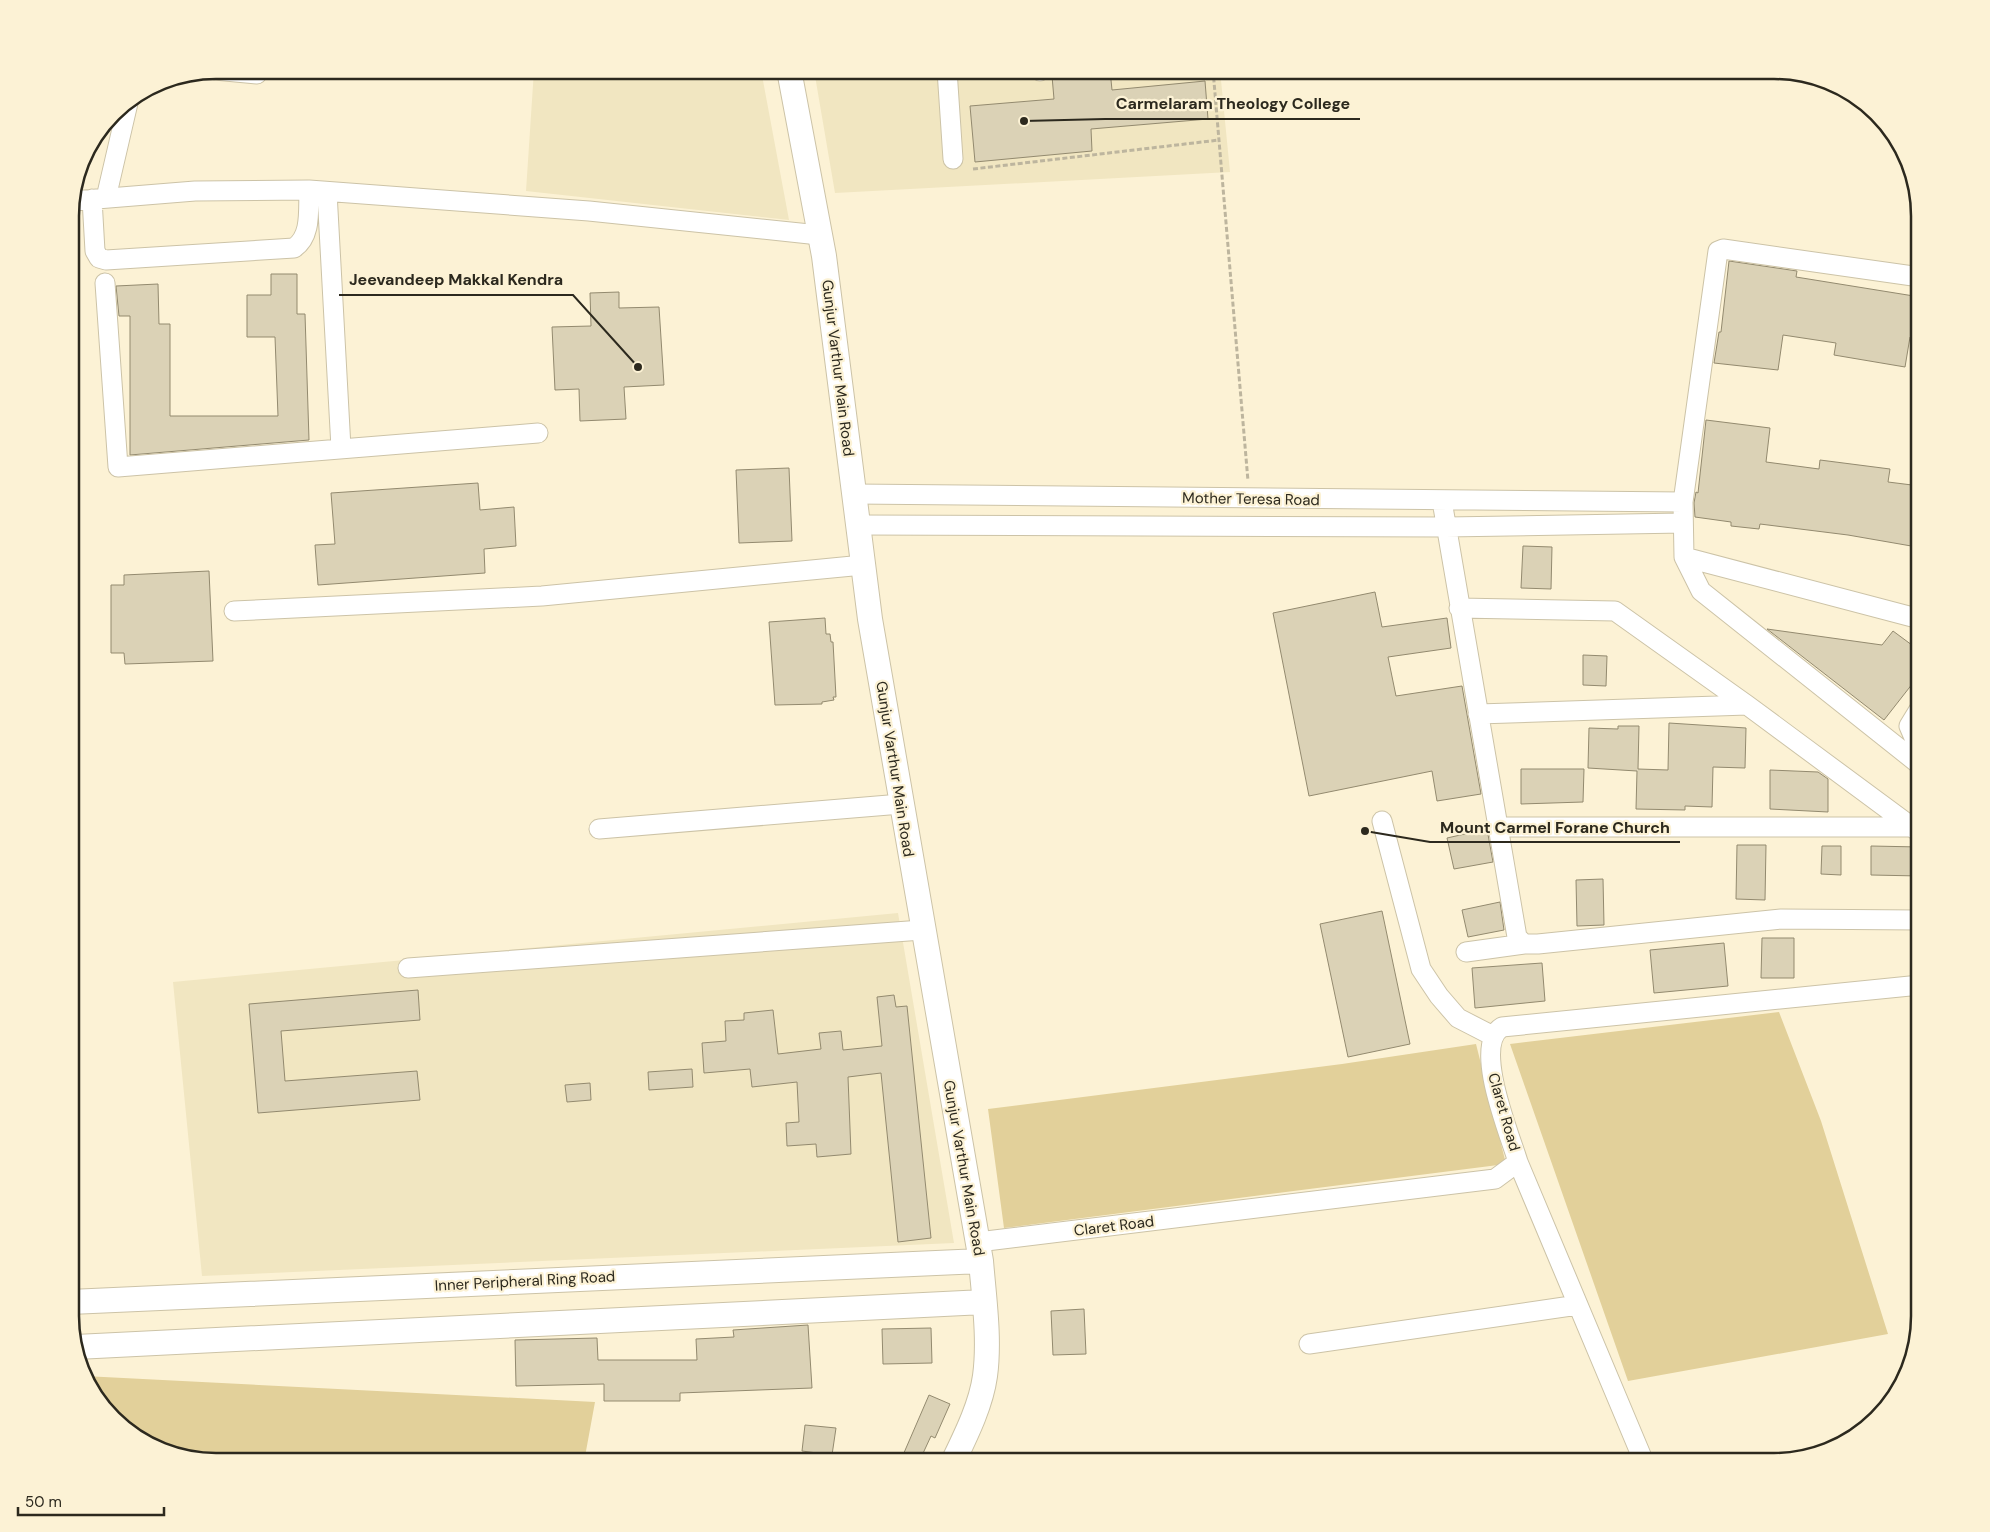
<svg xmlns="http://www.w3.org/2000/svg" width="1990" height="1532" viewBox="0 0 1990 1532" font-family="'DM Sans',sans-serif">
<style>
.built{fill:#f1e6c1}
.green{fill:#e2d09a}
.building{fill:#dbd2b6;stroke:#938a6f}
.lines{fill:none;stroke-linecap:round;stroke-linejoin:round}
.minor-casing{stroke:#ccc3a7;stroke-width:21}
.major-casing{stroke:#ccc3a7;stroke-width:26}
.path{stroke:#bdb59e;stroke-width:3;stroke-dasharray:5 2.5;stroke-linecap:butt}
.minor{stroke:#fff;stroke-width:19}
.major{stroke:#fff;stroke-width:24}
.labels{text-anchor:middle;stroke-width:4.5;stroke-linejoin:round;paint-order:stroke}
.street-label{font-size:15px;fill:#2c291e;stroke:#fcf2d5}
.rim{fill:none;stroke:#2c291e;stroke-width:2.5}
.leader{fill:none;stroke:#2c291e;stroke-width:2}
.callout-dot{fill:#2c291e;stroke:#fcf2d5;stroke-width:2}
.callout-label{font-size:16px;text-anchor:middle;font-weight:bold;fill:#2c291e;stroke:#fcf2d5;stroke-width:4.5;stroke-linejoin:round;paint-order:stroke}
</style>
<rect width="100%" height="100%" fill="#fcf2d5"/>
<path class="built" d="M534,70H761L789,220L526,191Z
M814,70H1220L1230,172L835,193Z
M898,913L954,1243L202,1276L173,982Z"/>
<path class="green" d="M1779,1012L1821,1121L1888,1334L1628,1381L1510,1044Z
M1476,1044L1506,1164L1004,1228L988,1109L1342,1064Z
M84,1376L595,1402L584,1462H216L169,1454L127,1432L85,1381Z"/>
<path class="building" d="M1081,70H1110L1112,90L1205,81L1208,119L1091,129L1092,151L975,162L970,106L1054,99L1052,76L1081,73Z
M1729,261L1797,271L1796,277L1920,297V338L1910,337L1905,367L1834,355L1836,343L1783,335L1778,370L1714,363L1719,332H1721Z
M271,274H297V314H305L309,440L130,455V316H119L116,286L158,284L159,324H170V416H278L275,337H247V295H271Z
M619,292V308L659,307L664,385L624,387L626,419L580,421L579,389L555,390L552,327L591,326L590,293Z
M1706,420L1770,428L1766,462L1819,469L1820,460L1890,469L1888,482L1920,486V528L1917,547L1848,535L1760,524L1759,529L1731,526V522L1695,517L1694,503L1696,492L1698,493Z
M789,468L792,541L739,543L736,470Z
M478,483L480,510L514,507L516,546L484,549L485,573L318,585L315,545L335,544L331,493Z
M1523,546L1552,547L1551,589L1521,588Z
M209,571L213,661L125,664L124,653H111V585H124V575Z
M1375,592L1382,627L1447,618L1451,648L1388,657L1396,696L1462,686L1481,794L1437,801L1432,771L1309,796L1273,613Z
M825,618L826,634H830L831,642H833L836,697H833L834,700L822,702V704L775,705L769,622Z
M1767,629L1882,645L1893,631L1920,651V674L1884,720Z
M1583,655L1607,656L1606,686L1583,685Z
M1669,723L1746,728L1745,768L1713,767L1712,807L1685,806V810L1636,809L1637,771L1588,768L1589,728L1618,729V726H1639L1638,769L1668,770Z
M1521,769H1584L1583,802L1521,804Z
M1770,770L1818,772L1828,779V812L1770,809Z
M1487,829L1493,862L1454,869L1447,838Z
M1737,845H1766L1765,900L1736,899Z
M1822,846H1841V875L1821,874Z
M1871,846L1920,847V876L1871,875Z
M1603,879L1604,925L1577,926L1576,880Z
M1500,902L1504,930L1468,937L1462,910Z
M1382,911L1410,1044L1348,1057L1320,924Z
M1762,938H1794V978H1761Z
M1724,943L1728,986L1654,993L1650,950Z
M1542,963L1545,1001L1475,1008L1472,968Z
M418,990L420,1020L281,1031L285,1081L417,1071L420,1100L258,1113L249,1004Z
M894,995L896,1007L907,1006L931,1238L898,1242L881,1073L848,1077L851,1154L817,1157L816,1144L787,1146L786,1123L799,1122L797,1082L752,1087L750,1069L704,1073L702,1043L726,1041L725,1021L744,1020V1013L773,1010L778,1054L821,1049L819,1033L841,1031L843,1050L882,1046L877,997Z
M692,1069L693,1087L649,1090L648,1072Z
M590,1083L591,1100L567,1102L565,1085Z
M1084,1309L1086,1354L1053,1355L1051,1311Z
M808,1325L812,1388L680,1393V1401H604V1384L516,1386L515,1340L597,1338L598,1360H697L696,1339L734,1337L733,1330Z
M931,1328L932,1363L883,1364L882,1329Z
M929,1395L950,1404L935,1438L931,1436L919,1462H900Z
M805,1425L836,1428L832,1455L802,1451Z"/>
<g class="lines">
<defs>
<path id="minor" d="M215,70L257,74V70
M947,70L953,159
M1039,70L1040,71
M327,192L341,448
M106,198L128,103
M92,199L95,251L99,258L106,260L294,248C312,236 308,210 309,190
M72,201L195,191L309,190L589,211L819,235
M1920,277L1723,249L1718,251L1683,502L1684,557L1701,591L1920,765
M105,283L118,467L538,433
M854,494L1683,502
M1442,501L1517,937L1524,944H1538L1781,919L1920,920
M858,525L1446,527L1683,523
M1684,557L1920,619
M1459,608L1615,611L1747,705L1920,833
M234,611L542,596L863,565
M1920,708L1909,726L1915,740L1920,745
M1478,714L1747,705
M1382,821L1421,969L1439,996L1458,1018L1493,1036
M1498,827H1912
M599,829L901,804
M1466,952L1524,944
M408,968L922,930
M1518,1162L1644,1462
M978,1242L1495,1179L1518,1162C1510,1135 1472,1045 1502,1027L1920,985
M1309,1344L1578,1305"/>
<path id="major" d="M789,70L824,256L870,619L981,1261C984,1298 990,1339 985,1376C981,1405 966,1435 953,1462
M70,1302L981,1261
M76,1347L984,1302"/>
</defs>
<use href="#minor" class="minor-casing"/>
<use href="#major" class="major-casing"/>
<path class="path" d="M1213,70L1248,481
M973,169L1219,140"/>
<use href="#minor" class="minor"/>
<use href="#major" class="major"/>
</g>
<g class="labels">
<g class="street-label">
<text transform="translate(838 368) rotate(83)" y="5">Gunjur Varthur Main Road</text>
<text transform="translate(1251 499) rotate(1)" y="5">Mother Teresa Road</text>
<text transform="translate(895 769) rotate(81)" y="5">Gunjur Varthur Main Road</text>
<text transform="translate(1504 1112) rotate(74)" y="5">Claret Road</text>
<text transform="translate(964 1168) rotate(80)" y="5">Gunjur Varthur Main Road</text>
<text transform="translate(1114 1226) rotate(-7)" y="5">Claret Road</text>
<text transform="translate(525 1281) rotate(-3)" y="5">Inner Peripheral Ring Road</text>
</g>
</g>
<path d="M0 0H1990V1532H0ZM216 79H1774A137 137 0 0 1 1911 216V1316A137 137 0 0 1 1774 1453H216A137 137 0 0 1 79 1316V216A137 137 0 0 1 216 79Z" fill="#fcf2d5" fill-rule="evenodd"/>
<path class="rim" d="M216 79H1774A137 137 0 0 1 1911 216V1316A137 137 0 0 1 1774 1453H216A137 137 0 0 1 79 1316V216A137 137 0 0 1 216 79Z"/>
<path class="leader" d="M1024 121L1105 119H1360M638 367L573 295H339M1365 831L1430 842H1680"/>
<g class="callout-dot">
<circle cx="1024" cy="121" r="5"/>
<circle cx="638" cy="367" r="5"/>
<circle cx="1365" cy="831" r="5"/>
</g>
<g class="callout-label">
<text x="1233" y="109">Carmelaram Theology College</text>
<text x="456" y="285">Jeevandeep Makkal Kendra</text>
<text x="1555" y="833">Mount Carmel Forane Church</text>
</g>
<path d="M18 1507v8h146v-8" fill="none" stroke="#2c291e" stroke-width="2.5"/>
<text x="25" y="1507" font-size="15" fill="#2c291e" stroke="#fcf2d5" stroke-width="4" paint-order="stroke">50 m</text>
</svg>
